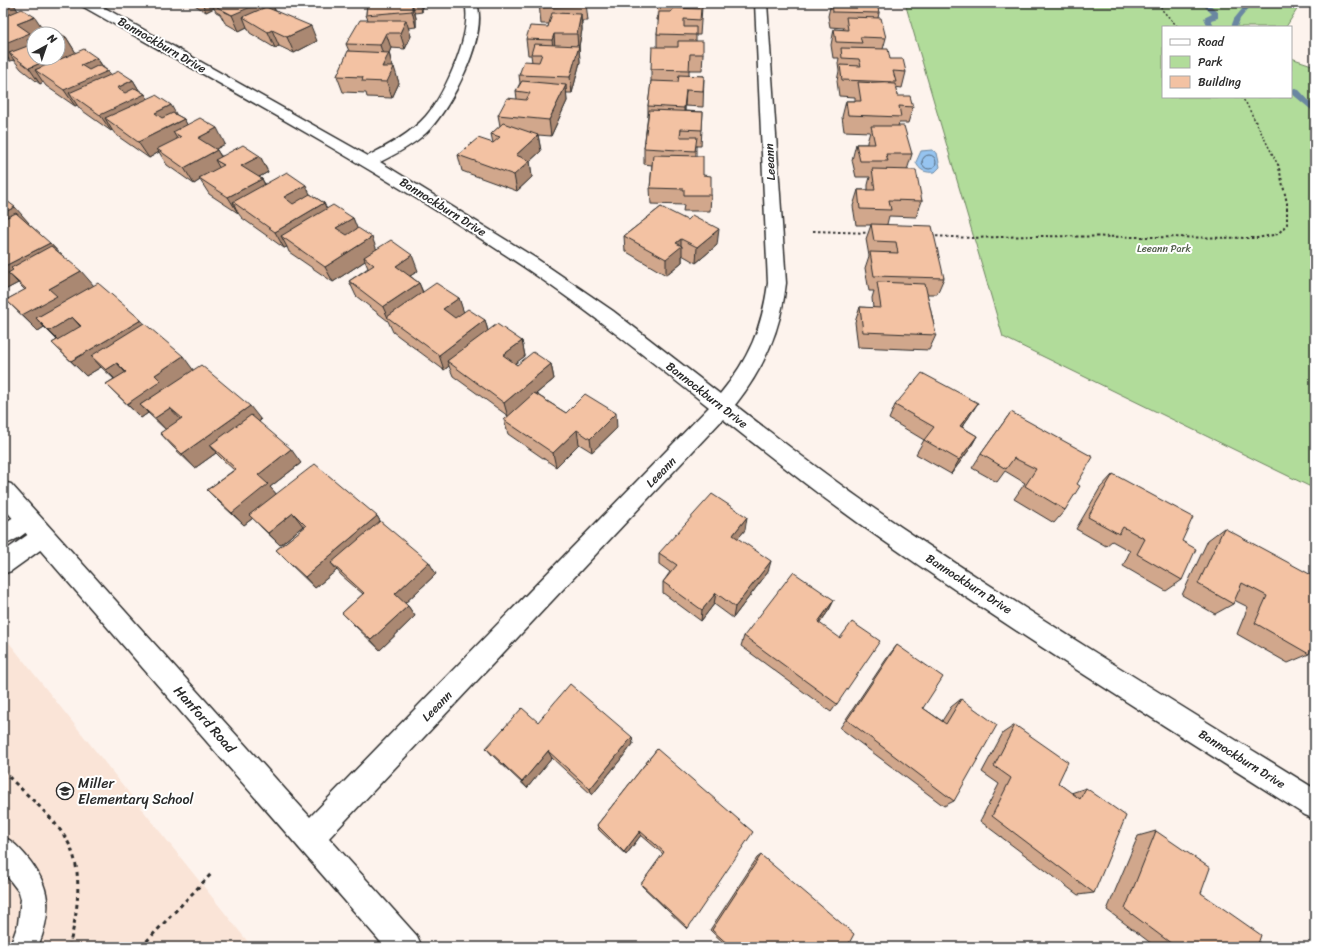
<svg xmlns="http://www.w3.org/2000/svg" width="1318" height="950" viewBox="0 0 1318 950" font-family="Sriracha,sans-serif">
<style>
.built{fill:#fae4d7}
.green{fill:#b1dc9a;stroke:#6e8462}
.water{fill:#96c4f0;stroke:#6b87a1}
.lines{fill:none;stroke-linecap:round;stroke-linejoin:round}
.shore{stroke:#56687a;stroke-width:1}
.stream{fill:#6b87a1;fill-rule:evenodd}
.service-casing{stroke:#2b2b2b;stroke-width:3}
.minor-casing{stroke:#2b2b2b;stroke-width:3}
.path-far2{stroke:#2b2b2b;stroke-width:1.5;stroke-dasharray:2 2;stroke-linecap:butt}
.path-far1{stroke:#2b2b2b;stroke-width:2;stroke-dasharray:2.5 2.5;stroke-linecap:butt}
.path{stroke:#2b2b2b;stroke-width:3;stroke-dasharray:4 4;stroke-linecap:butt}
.service{fill:#fff;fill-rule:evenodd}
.minor{fill:#fff;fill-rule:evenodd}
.wall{fill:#d1a78c;stroke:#2b2b2b}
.shaded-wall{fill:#aa8872;stroke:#2b2b2b}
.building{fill:#f3c2a3;stroke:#2b2b2b}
.labels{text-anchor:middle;stroke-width:4;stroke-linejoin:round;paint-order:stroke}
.far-park-label{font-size:10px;fill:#53604c;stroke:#fff}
.street-label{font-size:12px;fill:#2b2b2b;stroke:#fff}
.near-street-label{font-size:14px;fill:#2b2b2b;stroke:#fff}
.near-poi-label{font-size:14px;fill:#2b2b2b;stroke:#fff;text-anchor:start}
</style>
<rect width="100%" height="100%" fill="#fdf3ed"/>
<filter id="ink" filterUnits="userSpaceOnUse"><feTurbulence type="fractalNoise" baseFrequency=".025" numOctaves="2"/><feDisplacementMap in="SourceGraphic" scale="8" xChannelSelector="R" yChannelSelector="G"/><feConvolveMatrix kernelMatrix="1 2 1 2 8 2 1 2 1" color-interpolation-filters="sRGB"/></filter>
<g filter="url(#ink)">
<path class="built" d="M3,635L252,947H3Z"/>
<path class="green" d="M905,3H1301L1286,27H1163V97H1291V58L1315,66V489L1003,337Z"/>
<path class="water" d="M932,150L937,153L940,167L935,172C926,173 919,171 916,162L921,151Z"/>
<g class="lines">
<path class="shore" d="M922 162a7 7 0 1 1 14 0a7 7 0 1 1-14 0Z"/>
<path class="stream" d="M1201,3H1208L1218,12V18L1211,20L1214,27H1208L1204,18L1212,14Z
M1247,3H1253L1240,19L1237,27H1231L1234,19Z
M1291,88L1299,90L1315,107V113L1291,93Z"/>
<defs>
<path id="service" d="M27,510L34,513L37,519C32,531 15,541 3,545V524L20,513Z
M43,527L50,529L54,536L50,543L11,571L3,574V552L36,529Z
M3,837C13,841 19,848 26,856C52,887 52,911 38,947H10L18,924L21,899L19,892L3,871Z"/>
<path id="minor" d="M81,3H96L368,156C389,145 410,134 426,116C445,94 473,32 465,3H477C488,37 451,109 426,133C413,145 396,154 380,162L537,259L613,311L720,394C749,359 762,328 768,283L755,3H767L786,283C781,330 764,368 735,405C789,447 844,489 901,527C1037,618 1176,703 1315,789V819L1305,815C1164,725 1021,637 884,541C829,503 776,461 723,419L329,838L417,936L422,947H385L3,507V482L11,484L310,817L709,407C648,359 588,310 524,267C382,172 231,90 82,6Z"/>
</defs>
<use href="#service" class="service-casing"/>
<use href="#minor" class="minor-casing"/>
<path class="path-far2" d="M1159,3L1163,11L1178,27
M1241,97L1246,103L1278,165"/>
<path class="path-far1" d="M813,231L870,233
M931,236L972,238L1032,236L1257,238L1278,234L1287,224V203L1278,164"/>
<path class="path" d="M3,771C25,794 54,816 69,844C84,874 77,916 69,947
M141,947L213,872"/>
<use href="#service" class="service"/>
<use href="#minor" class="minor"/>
</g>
<path class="wall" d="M3,3H13L18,11L45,32L66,37L76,53L97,58L104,68L108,71L110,75L133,80L139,90L145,94L148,99L184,119L187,125L225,144L216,149L221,156H260L268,172L259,177L262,179L265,184L310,194L324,203L326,208L353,218L357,229L377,249L418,271L410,276L419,283L423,292L459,298L463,312L485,320L488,331L522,341L525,356L515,363L517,365L551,364L554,379L536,394L566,413L617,428L592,452L579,444L556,467L508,434L504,420L508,416L453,376L449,366L444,370L393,332L388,321L356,296L349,281L368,268L365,261L333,282L289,252L287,247L284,248L242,218L238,213L209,194L200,180L194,184L167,165L159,152L149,158L116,135L112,130L111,131L80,109L77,105L75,106L46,86L43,82L40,84L21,69L14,60L10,61L3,56Z
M192,3H272L275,10L317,41L294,53L279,46L275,48L250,33L247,27L239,31L225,23L220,14L216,12L214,8L206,12L193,4Z
M367,3H422V12L415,13L416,18V27L408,28L411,36L405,49L391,48L389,53L393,67L399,83L392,98L367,97L366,93L343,92L337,76L349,51L346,44L368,20L366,15Z
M539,3H586L588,21H582V30L579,46L580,62L572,93H566L567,101L551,136L538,135L541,151L530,161L532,177L517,191L462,171L458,155L493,143L491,134L500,126L498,115L517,99L516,91L520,83L519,75L532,62L531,55H528L526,39L548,27L549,24H541Z
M658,3H706V7H702L700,35H696V41L703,54L702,70H689V76H704L703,107L685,106V111L703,112L701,146H696V156L703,175L711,195L710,211H683L684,205L651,204L650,188L652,165L644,164V148L648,115V106L651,83V69L657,47V34L659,20H657Z
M831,3H877L879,13L878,18L886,38L883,49L890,59L906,72L902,88L895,87L897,96L913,107L908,123H899L898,126L912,154L907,170L922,201L916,217L889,216L887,224L944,278L937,294H927L936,335L929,350L858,347L855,322L860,307L873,308L872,298L874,291H869L865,268L869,256L866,239L871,225H856L853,206L858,190H868V185L870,177H856L852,160L856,144H867V142L870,132L844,131L842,117L846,101H855V97L839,96L837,81L839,71L838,64L839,58H833L831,45L834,29L843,30L844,28L830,27L828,16Z
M3,198L29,223H28L94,286L141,320L144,324L193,370L261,420L259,422L301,463L270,487L276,494L377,516L380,521L436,574L405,603L408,606L415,616L380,650L352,623L342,613L363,594L341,575L337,570L315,588L288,562L276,550L305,527L303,526L280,545L261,527L253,518L244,525L220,503L207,490L234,470L222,459L216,453L195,468L173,447L160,433L166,430L148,413L141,418L106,384L114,379L101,367L86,376L52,343L57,340L44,327L38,331L6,300L25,290L18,283L5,290L3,288Z
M661,207L717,245L696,263L682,255V262L666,275L625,251L624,236Z
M895,405L969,417L962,427L977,436L969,450L951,474L916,454L924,440L889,419Z
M1011,412L1077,484L1065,510L1054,523L1014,499L1025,483L1005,471L997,482L972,468L981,454Z
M1113,474L1182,541V580L1166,591L1123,566L1130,551L1112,541L1106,546L1076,529L1100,488Z
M1224,528L1309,654L1288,663L1237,634L1248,607L1234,600L1233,604L1215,614L1182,595L1208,540Z
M745,530L738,538L768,572L733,618L714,604L701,621L663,593V582L670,572L659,564V553Z
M834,600L829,610L819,624L837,704L831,712L741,646L744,636Z
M897,645L923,708L942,721L951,707L961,699L954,801L944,806L840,728L889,655Z
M538,722L632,737L633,744L592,795L552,758L527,788L492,755L486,748Z
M1015,725L1058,783L1071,793L1086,788L1094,893L1078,895L980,821L999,784L982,772L1003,733Z
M657,749L688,928L687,929L642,886L641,884L663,854L641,835L626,855L599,830L597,825Z
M1156,831L1201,893L1257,947H1156L1107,910L1138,836Z
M761,855L847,947H756L753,944L751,947H728L710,930L757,858Z"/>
<path class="shaded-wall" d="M6,3H13L20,14L3,21V6Z
M202,3H212L214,8L206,12Z
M221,3H272L275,10L243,17L247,27L239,31L232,15L225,12Z
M412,3L416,18V27L412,11Z
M420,3H422V12Z
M581,14L582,30L579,46L580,62L572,93L570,77L578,49L577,34Z
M35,17L45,32L41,34H34L33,44L27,40L34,50L9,53L14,60L10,61L3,51V44L17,24Z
M406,20L411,36L405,49L400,33Z
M311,26L317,41L294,53L287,37Z
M272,30L279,46L275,48L268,32Z
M386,33L391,48L389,53L393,69L394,67L399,83L392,98L382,67L385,61L380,45Z
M554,34L555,49L554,56L552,40Z
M66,37L76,53L35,70L43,82L40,84L29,68L52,58H58V41Z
M97,58L106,72L108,71L118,87L69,93L77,105L75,106L64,90L81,65Z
M133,80L142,95L145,94L154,110L105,118L112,130L111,131L100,115L117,88Z
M566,85L567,101L551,136L549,120Z
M686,90L685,106L684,124V108Z
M171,105L180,121L164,129L155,113Z
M184,119L193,135L181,137L173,132L179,142L157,149L159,152L149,158L138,142Z
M217,128L225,144L207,154L198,138Z
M538,135L541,151L530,161L532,177L517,191L514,175L516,155Z
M217,150L226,166L224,165L215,160L220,169L199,178L200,180L194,184L184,168Z
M260,156L268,172L250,182L241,166Z
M262,179L270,195L233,202L238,213L228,197Z
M306,185L313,201L292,213L284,197Z
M324,203L331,219L281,236L287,247L284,248L275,232Z
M15,207L29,223L3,237V213Z
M353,218L359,233L343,244L336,228Z
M719,229L717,245L696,263L697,247Z
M372,237L378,253L364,257L365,261L333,282L325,267Z
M681,239V247L682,246V262L666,275V259L676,243Z
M50,243L64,258L8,273L18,283L5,290L3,288V267Z
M412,255L418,271L402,281L396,266Z
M81,271L95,287L36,318L44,327L38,331L22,315L49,289Z
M419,283L425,298L388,318L383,307Z
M459,298L464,313L448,325L443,309Z
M72,317L86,333L64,346L49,331Z
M141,320L153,335L91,356L101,367L86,376L71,361Z
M485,320L489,335L447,361L449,366L444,370L439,355Z
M522,341L525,356L507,370L503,355Z
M183,356L194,371L140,405L148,413L141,418L127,404L155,375Z
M117,363L130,378L120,384L106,370Z
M551,364L554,379L508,417L504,403Z
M978,403L969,417L952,440L960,426Z
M250,406L261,420L217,452L210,445L216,453L195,468L182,454Z
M170,408L183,422L168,432L155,418Z
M616,413L617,428L592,452L590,439Z
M577,430L579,444L556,467L553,453Z
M977,436L969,450L951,474L959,460Z
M291,449L301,463L270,487L279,497L249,515L253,518L244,525L232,513L258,475Z
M293,513L303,526L280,545L268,533Z
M377,516L385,529L331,563L337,570L315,588L305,577Z
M747,517L745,530L731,547L733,535Z
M771,561L768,572L733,618L735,607Z
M429,562L436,574L403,605L395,594Z
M716,593L714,604L701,621L702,610Z
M834,600L829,610L813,633L818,622Z
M408,606L415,616L380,650L371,640Z
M632,737L633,744L592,795L590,789Z
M548,751L552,758L527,788L522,782Z
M640,831L641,835L626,855L624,852Z"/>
<path class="building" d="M227,3H250H249L253,6L232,15L217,7Z
M367,3H397V4L412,3V11L366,15Z
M539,3H586V5L539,8Z
M658,3H702V6L657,4Z
M832,3H877L879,13L833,12Z
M266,7L311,26L287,37L272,30L268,32L243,17Z
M674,8L701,9L700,20L684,19V27H696V35L657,34L659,12H671Z
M22,9L35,17L17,24L30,33L3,44V23H4L3,22V17Z
M552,13L581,14L577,34H554L552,40L526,39L530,26L548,27Z
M846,17L881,18L886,38L860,37L862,43L836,42L834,29L848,30Z
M360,20H406L400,33H386L380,45L346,44Z
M53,29L66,37L58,41V34H42Z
M34,37V58H52L29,68L9,53L33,44L27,40Z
M678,41H703V54H690L689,70L651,69L652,47H678Z
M534,44L579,46L570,77L519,75L524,61L539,62L542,54H531Z
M841,48L888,49L890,59H903L906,72L893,71L896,82L842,80L840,65L861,66L859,59L842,58Z
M84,49L97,58L81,65L89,70L99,65L108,71L64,90L35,70Z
M348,51L389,53L382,67H394L387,82L362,81L363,77L337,76Z
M58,52L61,54L58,56Z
M119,71L133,80L117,88L125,93L135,88L145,94L100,115L69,93Z
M679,75L704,76L703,91L686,90L684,108L648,106L651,81L678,82Z
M522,81L566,85L549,120L498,115L507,98L526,100L530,93L516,91Z
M858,82L895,84L897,96H910L913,107L899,106L901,117L848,115L846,101H861Z
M156,95L171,105L155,113L162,118L173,113L184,119L138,142L105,118Z
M649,110L703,112L702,130L681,129L680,137H697L695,151L644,148Z
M200,118L217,128L198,138L217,150L184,168L157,149L181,137L173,132Z
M503,123L538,135L516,155L530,161L514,175L458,155L478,138L493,143L500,137L491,134Z
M871,126H904L912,154H886L888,161H860L856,144H875Z
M243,145L260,156L241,166L262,179L228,197L199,178L224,165L215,160Z
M653,155L703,156V175L711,176V195H684V189L650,188Z
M872,169L916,170L922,201L889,200L891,210L860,209L858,190H875Z
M287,172L306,185L284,197L293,204L310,194L324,203L275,232L233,202Z
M3,198L15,207L3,213Z
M333,205L353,218L336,228L347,235L358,228L372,237L325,267L281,236Z
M661,207L687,220L692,215L719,229L697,247L681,239L676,243L682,246L666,259L624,236Z
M16,213L50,243L3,267V219Z
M871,224L932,226L944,278L874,276L870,252L898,253L896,242L874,241Z
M391,240L412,255L396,266L419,283L383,307L349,281L374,265L364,257Z
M51,246L81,271L49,289L57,296L22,315L6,300L26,289L8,273L13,270L11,268Z
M877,282L925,284L936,335L863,332L860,307L881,308Z
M98,283L141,320L71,361L52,343L81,326L72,317L49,331L36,318Z
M436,283L459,298L443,309L455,318L468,309L485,320L439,355L387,317Z
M144,323L183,356L155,375L161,381L127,404L106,384L126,372L117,363L106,370L91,356Z
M497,324L522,341L503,355L517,365L533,352L551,364L504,403L447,361Z
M201,365L250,406L182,454L160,433L182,418L170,408L155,418L140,405Z
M922,373L978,403L960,426L977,436L959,460L924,440L934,427L895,405Z
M534,393L566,413L585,394L616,413L590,439L577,430L553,453L504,420Z
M1011,412L1093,457L1077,484L1080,486L1065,510L1025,486L1036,469L1014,458L1006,469L981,454Z
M251,415L291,449L258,475L268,484L232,513L207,490L236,469L210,445Z
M315,464L377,516L305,577L276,550L306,526L293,513L268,533L249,515Z
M1113,474L1193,517L1182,541L1196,549L1182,580L1137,554L1145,539L1123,527L1119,534L1088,517Z
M712,494L747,517L733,535L771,561L735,607L716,593L702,610L663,582L677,565L659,553Z
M380,521L429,562L395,594L408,606L371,640L342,613L364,593L331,563Z
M1224,528L1315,577V638L1309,654L1255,623L1267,596L1242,583L1233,604L1198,584Z
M793,572L834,600L818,622L840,638L852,622L880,641L837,704L744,636Z
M897,645L943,677L923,708L946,724L961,699L997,725L954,801L847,720Z
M570,684L632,737L590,789L548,751L522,782L486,748L522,708L538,722Z
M1015,725L1068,762L1058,783L1080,799L1086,788L1126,816L1094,893L992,816L1011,778L994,766Z
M657,749L753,832L688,928L641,884L664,852L640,831L624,852L597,825Z
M1156,831L1210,868L1201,893L1261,935L1257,947H1176L1125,909Z
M761,855L854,934L847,947H760L754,942L751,947H731L712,930Z"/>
</g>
<defs>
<symbol id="school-ring" viewBox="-11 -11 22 22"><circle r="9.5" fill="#fff" stroke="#2b2b2b" stroke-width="1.5"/><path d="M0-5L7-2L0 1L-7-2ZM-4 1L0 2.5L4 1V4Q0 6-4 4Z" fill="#2b2b2b"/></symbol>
</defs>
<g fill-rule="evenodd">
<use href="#school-ring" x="55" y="781" width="20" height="20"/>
</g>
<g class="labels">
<g class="far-park-label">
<text x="1164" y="252">Leeann Park</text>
</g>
<g class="street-label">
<text transform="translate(162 45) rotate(30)" y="4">Bannockburn Drive</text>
<text transform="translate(770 162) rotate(-93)" y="4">Leeann</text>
<text transform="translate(443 207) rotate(32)" y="4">Bannockburn Drive</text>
<text transform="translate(707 395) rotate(38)" y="4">Bannockburn Drive</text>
<text transform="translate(661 472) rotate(-46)" y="4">Leeann</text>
<text transform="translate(969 584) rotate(33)" y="4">Bannockburn Drive</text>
<text transform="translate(437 706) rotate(-46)" y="4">Leeann</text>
<text transform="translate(1242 759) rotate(32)" y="4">Bannockburn Drive</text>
</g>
<g class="near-street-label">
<text transform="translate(205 719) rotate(48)" y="5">Hanford Road</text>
</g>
<g class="near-poi-label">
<text x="78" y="788">Miller<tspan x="78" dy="16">Elementary School</tspan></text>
</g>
</g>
<rect width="1318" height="950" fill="none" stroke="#fff" stroke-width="16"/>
<rect x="8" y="8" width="1302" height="934" fill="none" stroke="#2b2b2b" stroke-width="1.5" filter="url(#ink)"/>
<rect x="1162" y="26" width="130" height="72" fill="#ffffff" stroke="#aaaaaa"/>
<rect x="1170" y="39" width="20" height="6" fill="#ffffff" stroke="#aaaaaa"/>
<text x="1198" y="46" font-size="12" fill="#2b2b2b">Road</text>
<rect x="1170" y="56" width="20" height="12" fill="#b1dc9a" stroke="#aaaaaa"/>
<text x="1198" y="66" font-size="12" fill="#2b2b2b">Park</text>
<rect x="1170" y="76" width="20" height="12" fill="#f3c2a3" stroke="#aaaaaa"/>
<text x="1198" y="86" font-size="12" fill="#2b2b2b">Building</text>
<g transform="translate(46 46) rotate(40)"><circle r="19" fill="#ffffff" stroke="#aaaaaa"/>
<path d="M0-3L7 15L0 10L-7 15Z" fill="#2b2b2b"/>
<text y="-6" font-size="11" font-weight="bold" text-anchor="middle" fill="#2b2b2b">N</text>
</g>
</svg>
